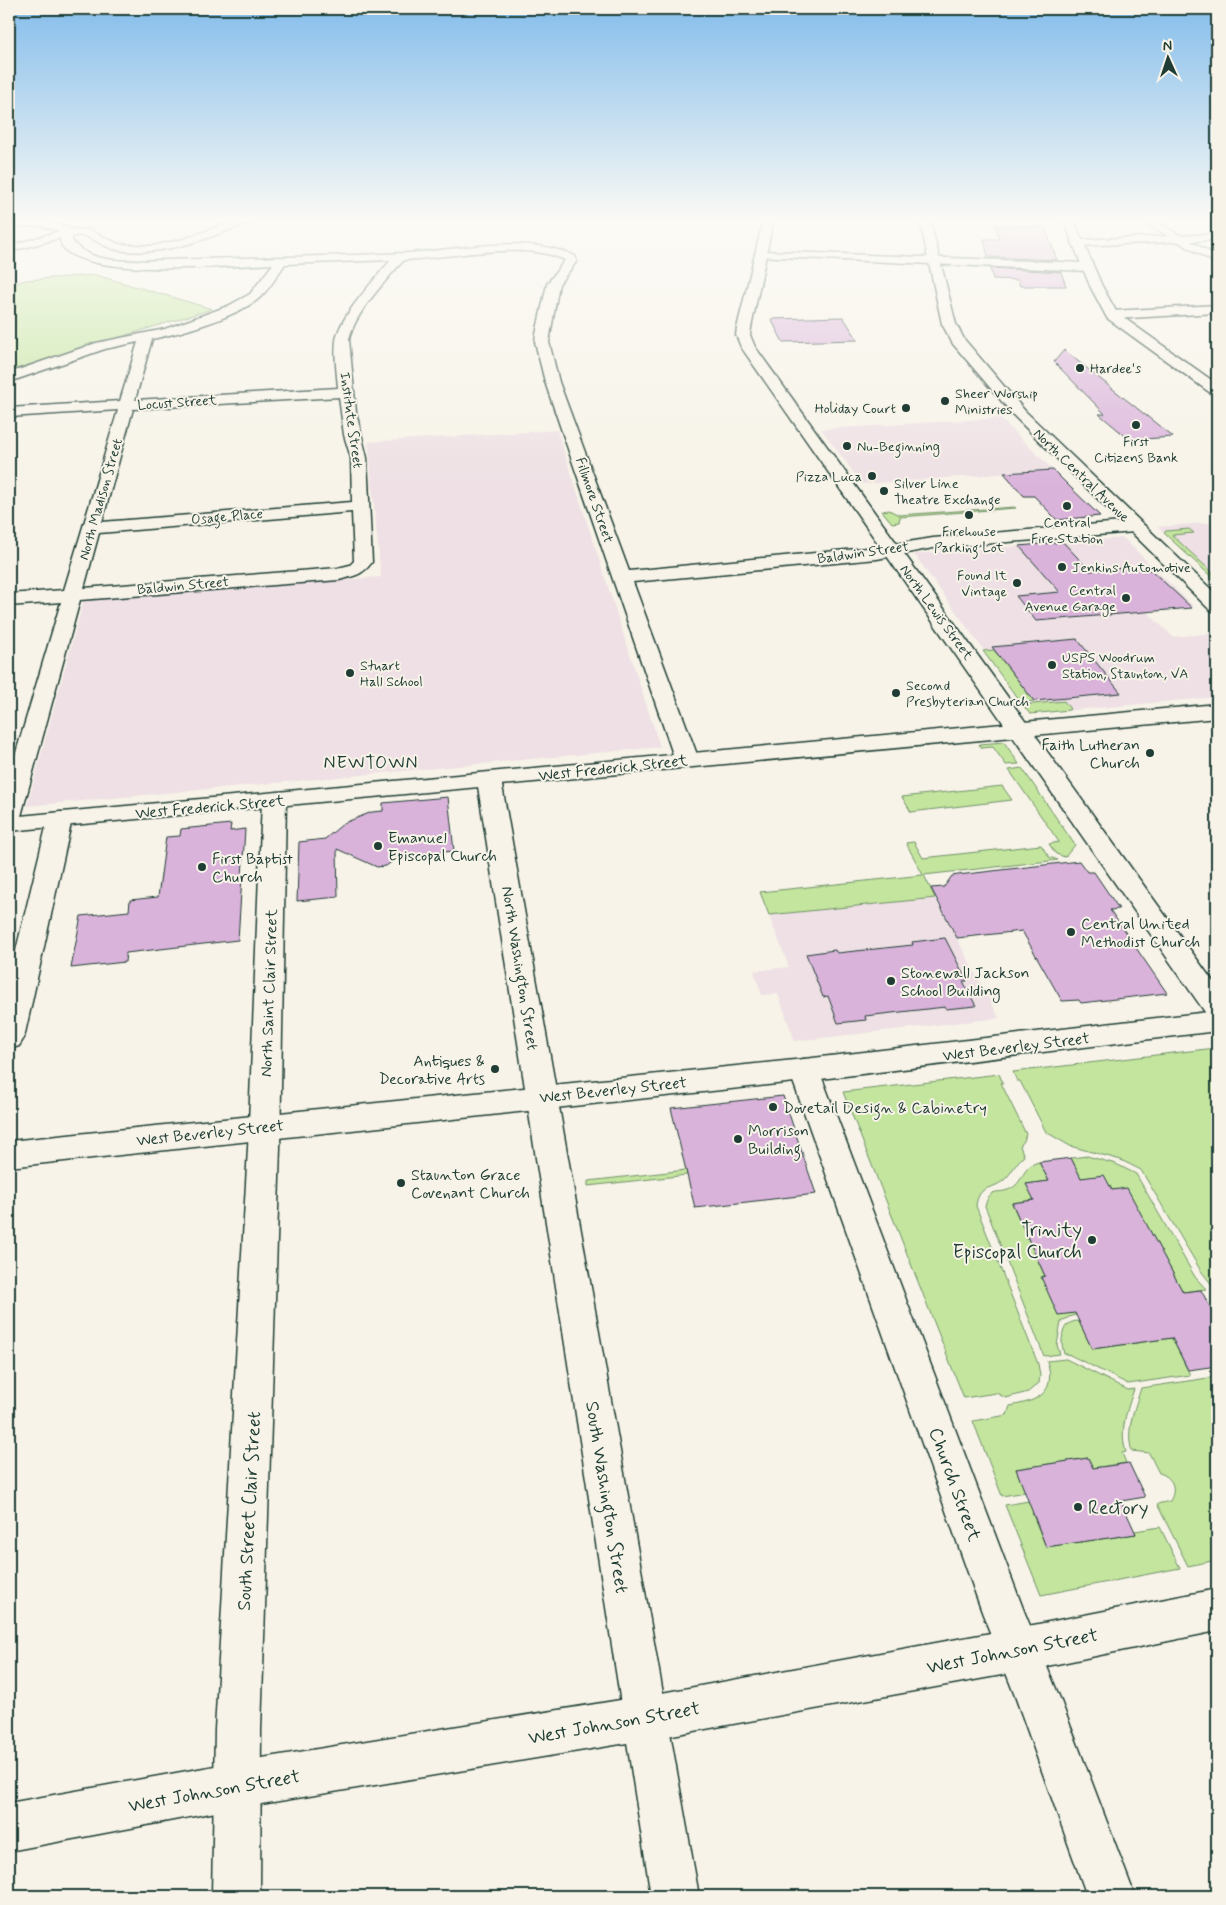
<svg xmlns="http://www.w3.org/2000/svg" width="1226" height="1905" viewBox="0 0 1226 1905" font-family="Mynerve,sans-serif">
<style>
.built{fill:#eee0e4}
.green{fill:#c3e59e;stroke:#719169}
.building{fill:#dab3db;stroke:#1f3d34}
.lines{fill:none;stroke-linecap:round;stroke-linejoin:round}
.minor-casing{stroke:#1f3d34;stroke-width:3}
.tertiary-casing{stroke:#1f3d34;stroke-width:3}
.primary-casing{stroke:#1f3d34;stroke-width:3}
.minor{fill:#f7f3e8;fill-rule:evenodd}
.tertiary{fill:#f7f3e8;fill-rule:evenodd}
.primary{fill:#f7f3e8;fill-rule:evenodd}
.poi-dot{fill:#1f3d34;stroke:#f7f3e8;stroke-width:2}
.labels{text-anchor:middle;stroke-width:4;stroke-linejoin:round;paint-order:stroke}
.far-poi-label{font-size:14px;fill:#1f3d34;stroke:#f7f3e8;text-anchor:start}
.far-street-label{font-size:14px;fill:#1f3d34;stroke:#f7f3e8}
.poi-label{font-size:16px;fill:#1f3d34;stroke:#f7f3e8;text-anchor:start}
.street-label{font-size:16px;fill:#1f3d34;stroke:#f7f3e8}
.neighbourhood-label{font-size:18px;letter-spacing:1px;fill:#1f3d34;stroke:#f7f3e8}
.near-poi-label{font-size:19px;fill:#1f3d34;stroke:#f7f3e8;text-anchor:end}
.near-street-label{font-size:19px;fill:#1f3d34;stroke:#f7f3e8}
</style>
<rect width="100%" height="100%" fill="#f7f3e8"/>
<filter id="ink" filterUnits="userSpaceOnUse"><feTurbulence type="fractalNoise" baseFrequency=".02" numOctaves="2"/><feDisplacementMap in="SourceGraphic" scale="10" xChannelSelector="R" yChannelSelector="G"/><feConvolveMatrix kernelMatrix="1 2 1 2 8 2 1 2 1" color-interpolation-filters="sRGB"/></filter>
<g filter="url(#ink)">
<path class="built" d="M1000,418L1053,470L862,484L821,429Z
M557,430L660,747L27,806L84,599L381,577L368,442Z
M1217,522V582L1158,527Z
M1123,538L1194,607L1147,612L1173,637L1217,633V697L1030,714L914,554Z
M923,875L999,1018L795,1041L778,994L762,995L754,971L789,967L760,892Z"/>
<path class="green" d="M96,275L212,309L9,371V285L26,280Z
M1014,507L1016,508L900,517L899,522L892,523L882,511L889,510L899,515Z
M1189,529L1194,533L1172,535L1217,577V582L1164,533L1166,531Z
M994,650L1034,701L1021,703L983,651Z
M1064,701L1070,709L1069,710L1030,714L1023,705Z
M1004,742L1019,764L1006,765L993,747L981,748L979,744Z
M1022,768L1075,845L1065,857L1056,854L1049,844L1059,842L1009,770Z
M1002,786L1012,800L911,812L902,797Z
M914,842L923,858L1041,845L1049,857L1058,860L924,875L935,898L769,915L760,892L923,875L906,843Z
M1215,1048L1217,1052V1291L1201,1271L1141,1170L1121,1160L1070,1146L1046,1132L1020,1081H1017L1013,1072Z
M999,1074L1003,1083H1001L1026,1134L1024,1141L1020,1146L1024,1156C1015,1163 1012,1173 1004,1180C992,1191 979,1183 976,1206L1038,1364L1040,1375L1039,1383L1028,1392L1006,1398L996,1393L964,1398L843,1092Z
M1087,1156L1116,1164L1136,1174L1195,1277L1206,1289L1183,1292L1127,1189L1112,1190L1081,1178L1071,1158Z
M1039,1162L1049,1181L1027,1184L1034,1200L1012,1203L1045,1276L1076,1315L1069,1317L1061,1322L1057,1345L1060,1354L1044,1356L985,1206C991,1185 998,1196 1012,1188C1024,1181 1022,1166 1039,1162Z
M686,1170L687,1175L588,1186V1181Z
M1079,1321L1092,1349L1172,1338L1190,1375L1128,1384L1070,1355L1064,1353C1061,1346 1061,1331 1067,1325C1070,1322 1075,1321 1079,1321Z
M1066,1359L1128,1390L1134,1389C1127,1410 1119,1431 1126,1452L1122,1453L1126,1463L1093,1468L1088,1458L1016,1469L1026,1492L1002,1496L973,1421L1007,1415L1010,1406C1037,1401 1057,1394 1047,1361Z
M1215,1377L1217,1380V1560L1188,1566L1157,1504L1170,1501C1177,1489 1173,1477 1159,1473L1149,1453L1132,1451C1125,1431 1135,1408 1141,1388Z
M1029,1501L1034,1512L1032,1513L1046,1547L1136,1534L1135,1531L1160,1527L1180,1568L1041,1595L1005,1505Z"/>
<path class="building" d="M996,225L1045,227L1057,260L988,257L984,239H999Z
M990,268L1061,272L1066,286H1020L1018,280L993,279Z
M843,317L858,340L783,342L771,319Z
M1064,350L1173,437L1130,440L1099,414H1105L1054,362Z
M1053,470L1068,485L1100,516L1057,520L1034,496H1024L1004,473Z
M1063,542L1090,571L1137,567L1142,571L1151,570L1192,608L1036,621L1016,596L1060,592L1019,546Z
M1077,639L1121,693L1034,701L992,647Z
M448,797L454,851L435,853L430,858L410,860L401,855L386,866L377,867L337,849L338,897L297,901L299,842L325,839L344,823L372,812L383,811V803Z
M231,824L230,831L245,829L238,940L126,953L125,962L71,968L81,916L129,911L130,900L158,897L166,837L180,836L181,829Z
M1079,861L1087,872H1094L1119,909L1110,910L1167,993L1081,1003L1079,1000L1062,1001L1022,931L957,938L931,888L944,887L952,876L958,875Z
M945,938L967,981H963L976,1006L946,1009L945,1007L865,1016L866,1020L838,1023L828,996L823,997L806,954L835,950L837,953L913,945L912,942Z
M783,1096L816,1194L695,1208L671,1108Z
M1071,1158L1081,1178L1104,1175L1112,1190L1127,1188L1183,1292L1201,1290L1217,1320V1366L1188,1370L1172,1338L1092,1349L1075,1313L1058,1315L1041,1277L1045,1276L1012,1203L1034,1200L1026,1184L1049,1181L1039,1162Z
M1088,1458L1093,1468L1129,1463L1145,1497L1121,1501L1136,1534L1046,1547L1016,1469Z"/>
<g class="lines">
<defs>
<path id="minor" d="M9,221H50L72,229L89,230L119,244L152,246L184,239L234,221H249L248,223C205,239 164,257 118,250C102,248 87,230 72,237V241C88,260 112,260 135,261C226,258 316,257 407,253C460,250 525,233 575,256L577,261L559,284L549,342L559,382L629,571L877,547L933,538L1122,522L1141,523L1144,527L1141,531L1135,532L933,548L877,559L633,582L699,760L695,765L687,767L679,765L675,760L545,382L535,342L536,334L547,284L565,260C523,240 451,258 404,260C386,280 354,314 349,340L356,412L367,458L372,562C363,575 354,576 339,580L80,600L21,816L18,821L9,823V776L61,602L9,606V594L64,590L118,410L9,417V408L120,401L138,342L105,349L9,382V373L96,343L165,329L228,306L250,294L273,264C242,265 60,283 60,238L9,252V246L60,231L40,226L9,227ZM391,260C376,278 338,318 336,341C334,356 337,373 338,388L135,400L152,339C181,333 233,318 257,300C268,292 277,275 285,264ZM339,397L344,435L351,458L352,502L102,522L133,409ZM352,512L354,561L350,565L338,568L84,588L99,533Z
M1217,234V240L1078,246L1072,243L1078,240Z
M761,251L1087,263L1093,267L1087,271L757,256L755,254Z
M1217,305V313L1112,319L1106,315L1112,311Z
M489,773L497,775L501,780L699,1896H651L477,780L481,775Z
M274,793L282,795L286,800L280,1148L261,1730L260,1896H212L215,1730L248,1148L262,800L266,795Z
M60,812L69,814L72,819L24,1038L19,1046L9,1049V979L48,819L51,814Z
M804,1059L815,1062L819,1070L1024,1611L1059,1696L1135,1896H1087L1015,1696L982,1612L789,1070L793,1062Z"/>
<path id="tertiary" d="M763,221H773L751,328L750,335L755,347L1217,987V1018L1207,1015L741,347L736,335L737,328Z
M920,221H930L956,324L964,339L1025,411L1217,595V612L1210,610L1015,417L953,344L942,324Z
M1217,1589V1631L1018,1672L645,1740L237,1808L9,1851V1803L237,1762L645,1696L1018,1628Z"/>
<path id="primary" d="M1064,221H1074L1102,286L1117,313L1217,384V395L1212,394L1107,318L1090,286Z
M1142,221H1155L1217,256V264Z
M1217,704V718L9,831V817Z
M1217,1011V1031L804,1081L9,1167V1141L804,1059Z"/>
</defs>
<use href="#minor" class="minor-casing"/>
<use href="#tertiary" class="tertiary-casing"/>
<use href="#primary" class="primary-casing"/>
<use href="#minor" class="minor"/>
<use href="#tertiary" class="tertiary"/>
<use href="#primary" class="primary"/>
</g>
</g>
<linearGradient id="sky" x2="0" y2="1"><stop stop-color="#84bdeb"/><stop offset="0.45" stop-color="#fbfaf5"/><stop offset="1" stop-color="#fbfaf5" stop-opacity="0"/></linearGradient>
<rect width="1226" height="488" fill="url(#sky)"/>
<g class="poi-dot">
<circle cx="1080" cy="368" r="5"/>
<circle cx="945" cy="401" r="5"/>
<circle cx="906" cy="408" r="5"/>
<circle cx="1136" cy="425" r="5"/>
<circle cx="847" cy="446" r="5"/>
<circle cx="872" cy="476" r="5"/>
<circle cx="884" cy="491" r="5"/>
<circle cx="1067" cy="506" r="5"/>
<circle cx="969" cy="515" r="5"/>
<circle cx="1062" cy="567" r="5"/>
<circle cx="1017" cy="583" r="5"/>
<circle cx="1126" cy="598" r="5"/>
<circle cx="1052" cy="665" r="5"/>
<circle cx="350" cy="673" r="5"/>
<circle cx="896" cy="693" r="5"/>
<circle cx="1150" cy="753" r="5"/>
<circle cx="378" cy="846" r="5"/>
<circle cx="202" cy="867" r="5"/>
<circle cx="1071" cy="932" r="5"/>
<circle cx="891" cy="981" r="5"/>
<circle cx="495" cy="1069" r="5"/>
<circle cx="773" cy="1107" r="5"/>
<circle cx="738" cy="1139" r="5"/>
<circle cx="401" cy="1183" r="5"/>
<circle cx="1092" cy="1240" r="5"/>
<circle cx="1078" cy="1507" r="5"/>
</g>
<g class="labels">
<g class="far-poi-label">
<text x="1090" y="373">Hardee's</text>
<text x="955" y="398">Sheer Worship<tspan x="955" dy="16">Ministries</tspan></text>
<text x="896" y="413" text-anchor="end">Holiday Court</text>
<text x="1136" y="446" text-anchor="middle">First<tspan x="1136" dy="16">Citizens Bank</tspan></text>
<text x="857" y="451">Nu-Beginning</text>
<text x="862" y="481" text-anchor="end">Pizza Luca</text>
<text x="894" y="488">Silver Line<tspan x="894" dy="16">Theatre Exchange</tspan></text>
<text x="1067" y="527" text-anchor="middle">Central<tspan x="1067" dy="16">Fire Station</tspan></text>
<text x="969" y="536" text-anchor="middle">Firehouse<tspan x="969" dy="16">Parking Lot</tspan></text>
<text x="1072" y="572">Jenkins Automotive</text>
<text x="1007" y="580" text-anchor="end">Found It<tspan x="1007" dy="16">Vintage</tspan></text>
<text x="1116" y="595" text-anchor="end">Central<tspan x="1116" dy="16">Avenue Garage</tspan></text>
<text x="1062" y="662">USPS Woodrum<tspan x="1062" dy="16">Station, Staunton, VA</tspan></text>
<text x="360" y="670">Stuart<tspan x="360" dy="16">Hall School</tspan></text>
<text x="906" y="690">Second<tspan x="906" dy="16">Presbyterian Church</tspan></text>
</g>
<g class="far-street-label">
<text transform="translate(177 402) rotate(-4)" y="5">Locust Street</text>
<text transform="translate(352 420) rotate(82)" y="5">Institute Street</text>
<text transform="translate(1082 475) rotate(44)" y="5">North Central Avenue</text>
<text transform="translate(100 499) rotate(-74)" y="5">North Madison Street</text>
<text transform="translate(595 500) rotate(71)" y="5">Fillmore Street</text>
<text transform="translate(227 516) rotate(-5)" y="5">Osage Place</text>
<text transform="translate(863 552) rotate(-8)" y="5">Baldwin Street</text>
<text transform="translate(183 585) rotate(-5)" y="5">Baldwin Street</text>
<text transform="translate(937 612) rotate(54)" y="5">North Lewis Street</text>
</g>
<g class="poi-label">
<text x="1140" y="750" text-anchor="end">Faith Lutheran<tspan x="1140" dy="18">Church</tspan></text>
<text x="388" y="843">Emanuel<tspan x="388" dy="18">Episcopal Church</tspan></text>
<text x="212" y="864">First Baptist<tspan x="212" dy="18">Church</tspan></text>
<text x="1081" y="929">Central United<tspan x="1081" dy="18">Methodist Church</tspan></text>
<text x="901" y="978">Stonewall Jackson<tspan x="901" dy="18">School Building</tspan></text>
<text x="485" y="1066" text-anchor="end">Antiques &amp;<tspan x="485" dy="18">Decorative Arts</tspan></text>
<text x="783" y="1113">Dovetail Design &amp; Cabinetry</text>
<text x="748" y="1136">Morrison<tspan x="748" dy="18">Building</tspan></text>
<text x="411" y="1180">Staunton Grace<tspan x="411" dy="18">Covenant Church</tspan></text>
</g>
<g class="street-label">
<text transform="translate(613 767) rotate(-6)" y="6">West Frederick Street</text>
<text transform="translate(210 806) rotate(-5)" y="6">West Frederick Street</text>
<text transform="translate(521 968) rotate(81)" y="6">North Washington Street</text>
<text transform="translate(268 993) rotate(-88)" y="6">North Saint Clair Street</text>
<text transform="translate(1016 1046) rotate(-7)" y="6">West Beverley Street</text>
<text transform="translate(613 1089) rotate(-6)" y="6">West Beverley Street</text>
<text transform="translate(210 1132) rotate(-6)" y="6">West Beverley Street</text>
</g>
<g class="neighbourhood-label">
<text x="371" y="768">NEWTOWN</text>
</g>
<g class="near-poi-label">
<text x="1082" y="1236">Trinity<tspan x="1082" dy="22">Episcopal Church</tspan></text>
<text x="1088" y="1514" text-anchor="start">Rectory</text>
</g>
<g class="near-street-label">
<text transform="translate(956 1484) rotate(70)" y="7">Church Street</text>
<text transform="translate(608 1497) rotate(81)" y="7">South Washington Street</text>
<text transform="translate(248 1511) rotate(-87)" y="7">South Street Clair Street</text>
<text transform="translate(1012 1650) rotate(-11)" y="7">West Johnson Street</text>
<text transform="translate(614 1722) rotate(-10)" y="7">West Johnson Street</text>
<text transform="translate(214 1790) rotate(-10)" y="7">West Johnson Street</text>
</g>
</g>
<rect width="1226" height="1905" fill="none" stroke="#f7f3e8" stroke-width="30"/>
<rect x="15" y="15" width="1196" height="1875" fill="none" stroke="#1f3d34" stroke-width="2" filter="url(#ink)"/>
<g transform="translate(1168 58) rotate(357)" stroke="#f7f3e8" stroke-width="4" paint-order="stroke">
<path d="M0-4L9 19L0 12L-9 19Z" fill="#1f3d34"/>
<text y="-8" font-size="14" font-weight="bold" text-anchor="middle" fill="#1f3d34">N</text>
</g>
</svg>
